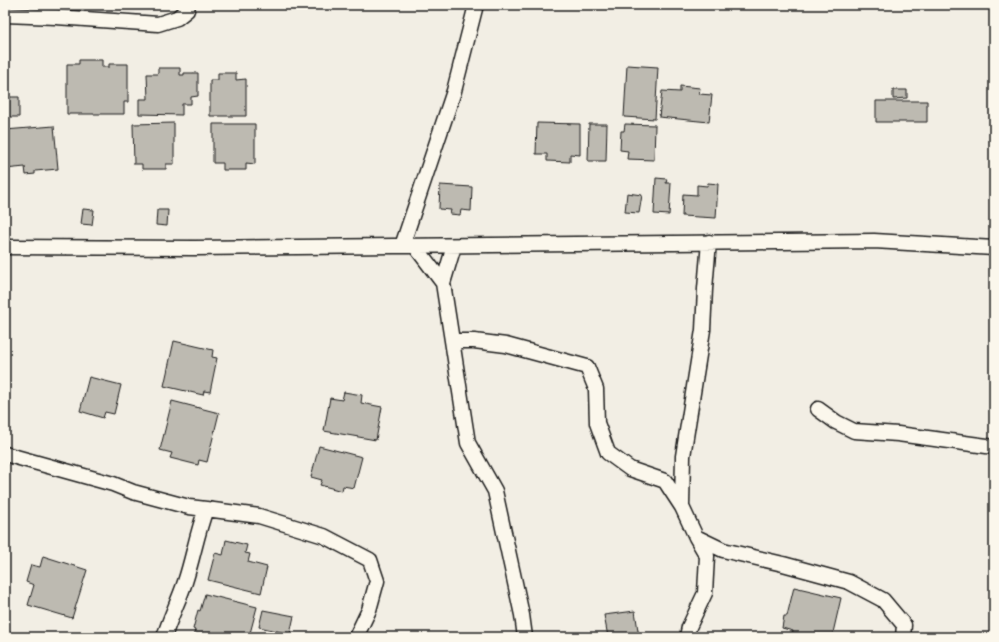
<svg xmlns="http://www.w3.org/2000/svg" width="999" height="642" viewBox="0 0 999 642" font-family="'Balsamiq Sans',sans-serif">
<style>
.building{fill:#bdbab1;stroke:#1c1c1c}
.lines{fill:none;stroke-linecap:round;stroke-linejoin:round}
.street-casing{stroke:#1c1c1c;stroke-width:17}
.street{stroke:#fbf7ec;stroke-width:14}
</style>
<rect width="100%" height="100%" fill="#f2eee4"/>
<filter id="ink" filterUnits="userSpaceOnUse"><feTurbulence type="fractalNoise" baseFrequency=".025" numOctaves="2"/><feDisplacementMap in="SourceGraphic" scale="8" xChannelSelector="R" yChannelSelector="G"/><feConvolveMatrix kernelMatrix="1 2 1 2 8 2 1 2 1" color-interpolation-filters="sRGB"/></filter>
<g filter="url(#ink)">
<path class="building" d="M79,60H102V67H109V64H128V102H124V114H67V64H79Z
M627,65L658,67L655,119L624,117Z
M158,68H180V75H184V73H198V96L191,97V104H182V115L139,114V99H148L147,74H158Z
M218,73H236V80L246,79V116H210V80H218Z
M680,86L700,88L699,94L712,95L709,122L659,117L662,91L680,92Z
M893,90H907V98L893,99Z
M5,97H19V117H5Z
M876,101H927V122H876Z
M174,123V164H166V169H142V164H134L133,124Z
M537,123L580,124V155L570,154V162L547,161V154H536Z
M213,124H255V164L246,163V170H223V163H213Z
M589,124H607L606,161H588Z
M625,124L655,125L654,160L627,159L628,151L620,150L621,131H624Z
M54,126L58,169L35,171V174L26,175L25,167L5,169V130Z
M656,178L667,179L666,183H671L669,215L654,214Z
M708,183L718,184L716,218L682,216L683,194L697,195V185L707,186Z
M440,185L472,187L471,211L461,210L460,215L450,214L451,210L439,209Z
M627,193L642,195L639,213L625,212Z
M83,209L94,210L92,225L81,224Z
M157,210H168L167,226L156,225Z
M174,341L213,350L212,357L217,358L210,392L204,391L203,395L164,386Z
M89,377L121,385L114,414L105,412L103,418L80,411Z
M344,392L362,395L361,403L382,407L376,440L324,431L330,398L342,400Z
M172,401L219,413L207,462L199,460L198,465L170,458L172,453L160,450Z
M319,446L362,457L354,488L343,486L342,491L320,485L322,480L311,477Z
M226,540L247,545L245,553L250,554L248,562L267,567L261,593L208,580L215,553L223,555Z
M43,556L87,570L72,618L28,605L34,585L26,582L31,565L40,567Z
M794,587L841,598L832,637H792L793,631L782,628L784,616H787Z
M205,594L257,607L249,637L237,635L236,637H193L195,630L193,629L198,610L200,611Z
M263,610L294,616L290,634L259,627Z
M635,611L639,637H608L604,615Z"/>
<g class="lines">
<defs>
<path id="street" d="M5,15L56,17L158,24L177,18L187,10L188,5
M709,242L705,289L703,330L683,456L682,507L696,537L723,550L783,564L849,582L883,600L904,625L903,637
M402,246L454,91L476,5
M415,246L443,283
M454,246L443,283L468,443L495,491L522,615L525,637
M5,247L195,248L874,241L994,248
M452,341H474L506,345L587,367L596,389L597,423L608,453L630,469L665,481L682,507
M818,409L836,422L854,431L898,434L994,447
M5,454L113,484L133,492L189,507L206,509C197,533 193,558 185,582C179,600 170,618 164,637
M206,509L259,516L324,536L370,560L377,581L369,610L356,637
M687,637L689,627L705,593L707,556L696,537"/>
</defs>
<use href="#street" class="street-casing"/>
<use href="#street" class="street"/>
</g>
</g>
<rect width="999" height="642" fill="none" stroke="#fbf7ec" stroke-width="20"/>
<rect x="10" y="10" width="979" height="622" fill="none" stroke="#1c1c1c" stroke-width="1.5" filter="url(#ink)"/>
</svg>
